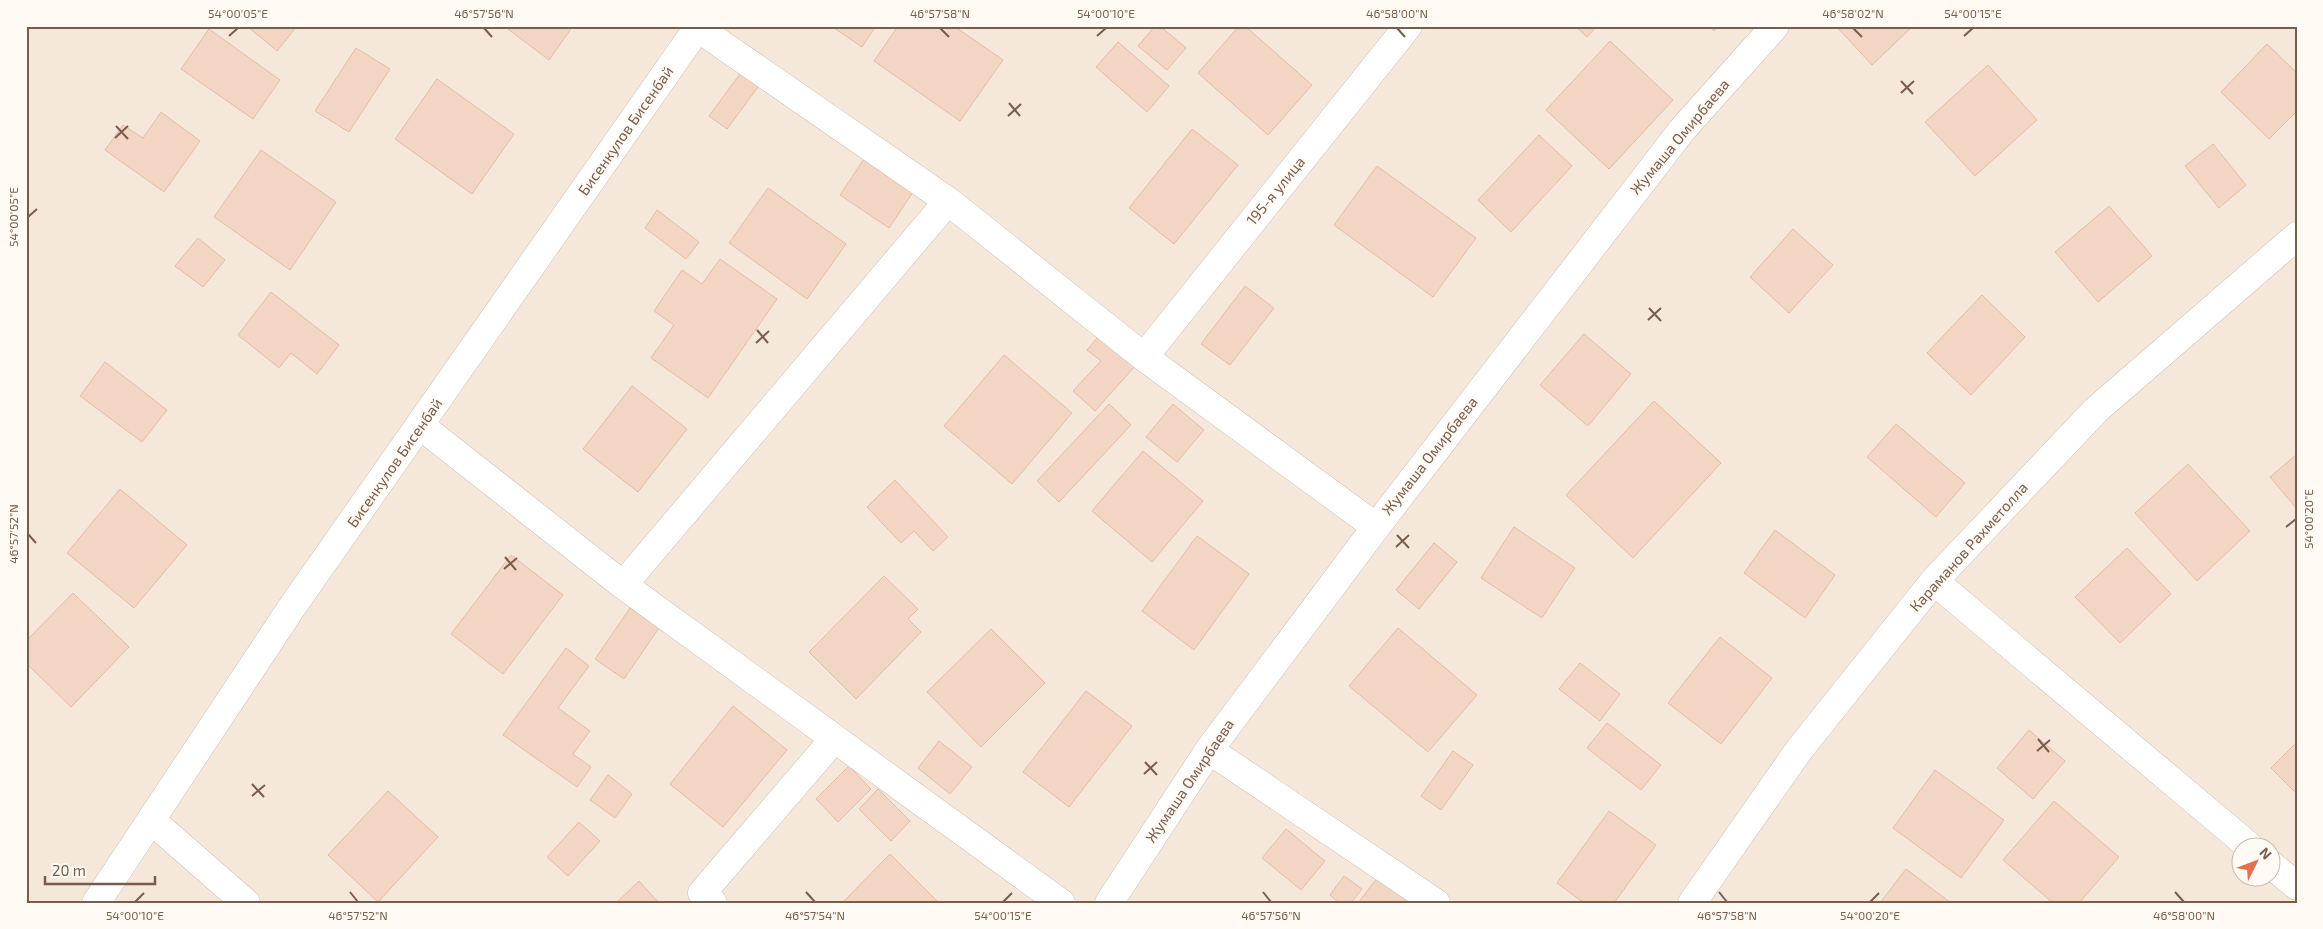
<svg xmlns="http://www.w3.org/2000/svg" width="2323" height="929" viewBox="0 0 2323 929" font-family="'Exo 2',sans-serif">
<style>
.residential{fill:#f5e8da;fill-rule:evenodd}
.building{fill:#f3d5c3;stroke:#e6bba3}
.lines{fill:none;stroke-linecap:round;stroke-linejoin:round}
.minor-casing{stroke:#d1beb0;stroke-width:29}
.minor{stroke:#fff;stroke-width:28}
.ticks{fill:none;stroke:#7a5c4d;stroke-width:2}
.labels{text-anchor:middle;stroke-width:4.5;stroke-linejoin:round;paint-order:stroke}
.street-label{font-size:15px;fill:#7a5c4d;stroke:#fffaf3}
.neatline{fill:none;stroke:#7a5c4d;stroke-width:2}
.ticks-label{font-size:12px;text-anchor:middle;fill:#7a5c4d}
</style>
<rect width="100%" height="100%" fill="#fdf6ec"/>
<path class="residential" d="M26,26H2297V903H26ZM2240,846H2270V876H2240Z"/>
<path class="building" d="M247,26H297L277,51Z
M504,26H573L549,60Z
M831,26H876L862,47Z
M898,26H954L1003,60L960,121L874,61Z
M1155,26H1160L1186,48L1167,70L1138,46Z
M1239,26H1245L1312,85L1268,135L1198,73Z
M1575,26H1597L1587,37Z
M1709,26H1719L1714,31Z
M1836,26H1913L1872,65Z
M209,29L280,80L253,119L181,69Z
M1610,41L1673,100L1609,169L1546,110Z
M1118,42L1169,86L1147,112L1096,67Z
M2267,44L2297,73V111L2269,139L2221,92Z
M356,48L390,69L349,132L315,111Z
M1988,65L2037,120L1975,176L1925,122Z
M740,74L758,87L727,129L709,116Z
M437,79L514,134L472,194L395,139Z
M161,112L200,141L164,192L105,150L123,125L143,138Z
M1192,129L1238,165L1174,244L1129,208Z
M1539,135L1572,166L1511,232L1478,200Z
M2213,144L2246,185L2219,208L2185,166Z
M261,150L336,202L290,270L214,217Z
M868,153L917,186L889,228L840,195Z
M1377,166L1476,238L1433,297L1334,225Z
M768,188L846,244L807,299L729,243Z
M2109,206L2152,256L2098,302L2055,252Z
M657,210L699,242L686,259L645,228Z
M1793,229L1833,265L1789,313L1750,277Z
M198,238L225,260L203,287L175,266Z
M720,259L777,299L708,398L651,358L674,325L654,311L682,270L702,284Z
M1245,286L1274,308L1230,365L1201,344Z
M271,292L339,345L317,374L291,353L279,368L238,335Z
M1982,295L2025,337L1971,395L1927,353Z
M1102,332L1137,364L1095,411L1073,391L1101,361L1087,350Z
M1584,334L1631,374L1588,426L1540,385Z
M1004,355L1072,413L1012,484L944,426Z
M105,362L167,410L142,442L80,396Z
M632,386L687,429L638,492L583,449Z
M1654,401L1721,463L1633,558L1566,495Z
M1109,404L1131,425L1059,502L1037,481Z
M1173,404L1204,430L1177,462L1146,437Z
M1896,424L1965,483L1936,517L1867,457Z
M1143,451L1203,501L1152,562L1092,511Z
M2297,454V509L2270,477Z
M2188,464L2250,531L2197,581L2135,513Z
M895,480L948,537L933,551L914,531L901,543L867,507Z
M120,489L187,545L134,608L67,553Z
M1514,527L1575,568L1542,618L1481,578Z
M1775,530L1835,575L1805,618L1744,573Z
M1197,536L1249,574L1194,650L1142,611Z
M1434,543L1457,562L1419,609L1396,590Z
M2127,548L2171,594L2120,643L2075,597Z
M511,555L563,595L503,674L451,634Z
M884,576L918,609L908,619L921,632L856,699L809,652Z
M73,593L129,647L71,707L26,663V641Z
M630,608L659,628L624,679L595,659Z
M1398,628L1477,695L1428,752L1349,686Z
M991,629L1045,683L981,747L927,692Z
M1720,637L1772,678L1721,744L1668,703Z
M566,648L589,666L558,708L590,731L573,754L591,767L577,787L503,735Z
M1580,663L1620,694L1600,721L1559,689Z
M1086,691L1132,726L1069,807L1023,772Z
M733,706L787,750L723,827L670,784Z
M1607,723L1661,765L1641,790L1587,748Z
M2029,730L2065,761L2033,799L1997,768Z
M939,741L972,767L950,794L918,768Z
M2297,742V794L2271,768Z
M1453,751L1473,765L1441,810L1421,796Z
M849,766L871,789L838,822L816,799Z
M1935,770L2004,820L1961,878L1893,828Z
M608,775L632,794L615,818L590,800Z
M878,789L910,821L891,841L859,809Z
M388,791L438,837L378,902L328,855Z
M2054,801L2119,857L2079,903H2053L2003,860Z
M1609,811L1656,845L1614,903H1584L1557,883Z
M579,822L600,841L568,876L547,857Z
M1286,829L1325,861L1301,890L1262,858Z
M890,854L939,903H842Z
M1906,869L1951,903H1880Z
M1382,872L1424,903H1358Z
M1344,876L1362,889L1351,903H1339L1330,895Z
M639,881L659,903H616Z"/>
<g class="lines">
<defs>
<path id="minor" d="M698,28L948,201L1144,357L1376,527
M1144,357L1408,26
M421,426L623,585L1061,903
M1934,581L2249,846
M623,585L948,201
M1209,750L1436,903
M151,820L246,903
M2270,864L2297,886
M96,903L292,607L699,26
M713,903L702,893L834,739
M1109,903L1209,750L1376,527L1682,130L1775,26
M1692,903L1799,750L1934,581L2096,410L2297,236"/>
</defs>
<use href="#minor" class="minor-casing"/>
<use href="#minor" class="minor"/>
</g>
<path class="ticks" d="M484,28L492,37M940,28L949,37M1397,28L1405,37M1853,28L1862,37M229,36L238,28M1097,36L1106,28M1964,36L1973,28M1901,81L1913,94M1901,93L1914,81M1009,103L1020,116M1008,116L1021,104M116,126L128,139M115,138L128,126M28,217L37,209M1649,308L1661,321M1648,320L1661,308M757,330L768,343M756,343L769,331M2286,527L2296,519M28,534L36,543M1397,535L1409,548M1396,547L1409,535M505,557L516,570M504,569L517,558M2038,739L2049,752M2037,751L2050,740M1145,762L1157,775M1144,774L1157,762M252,784L264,797M252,796L265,785M350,892L358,902M806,892L815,902M1263,892L1271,902M1719,892L1727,902M2175,892L2184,902M135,902L144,893M1003,902L1012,893M1870,902L1879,893"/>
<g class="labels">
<g class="street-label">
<text transform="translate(626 131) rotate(-55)" y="5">Бисенкулов Бисенбай</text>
<text transform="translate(1680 137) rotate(-50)" y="5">Жумаша Омирбаева</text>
<text transform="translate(1276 191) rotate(-51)" y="5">195-я улица</text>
<text transform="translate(1430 456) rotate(-52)" y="5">Жумаша Омирбаева</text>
<text transform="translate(395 463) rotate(-55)" y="5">Бисенкулов Бисенбай</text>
<text transform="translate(1969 547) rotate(-48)" y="5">Караманов Рахметолла</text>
<text transform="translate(1190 781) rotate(-56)" y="5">Жумаша Омирбаева</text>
</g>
</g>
<rect width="2323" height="929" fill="none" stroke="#fffaf3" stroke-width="55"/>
<g transform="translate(2256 862) rotate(48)"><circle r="24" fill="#fffaf3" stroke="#cabbb1"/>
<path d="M0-4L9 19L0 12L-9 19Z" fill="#e76f51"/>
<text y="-8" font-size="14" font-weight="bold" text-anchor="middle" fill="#7a5c4d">N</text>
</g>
<path d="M45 876v8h110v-8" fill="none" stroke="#7a5c4d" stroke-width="2.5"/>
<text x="52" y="876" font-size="15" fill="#7a5c4d" stroke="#fffaf3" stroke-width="4" paint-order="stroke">20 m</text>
<rect x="28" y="28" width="2268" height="874" class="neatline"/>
<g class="ticks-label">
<text x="238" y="18">54°00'05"E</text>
<text x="484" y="18">46°57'56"N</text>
<text x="940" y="18">46°57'58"N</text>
<text x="1106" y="18">54°00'10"E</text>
<text x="1397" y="18">46°58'00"N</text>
<text x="1853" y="18">46°58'02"N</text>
<text x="1973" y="18">54°00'15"E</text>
<text transform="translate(14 217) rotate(-90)" y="4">54°00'05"E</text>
<text transform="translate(2309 519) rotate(-90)" y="4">54°00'20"E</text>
<text transform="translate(14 534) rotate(-90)" y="4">46°57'52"N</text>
<text x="135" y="920">54°00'10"E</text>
<text x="358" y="920">46°57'52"N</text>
<text x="815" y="920">46°57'54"N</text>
<text x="1003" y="920">54°00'15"E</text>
<text x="1271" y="920">46°57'56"N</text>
<text x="1727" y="920">46°57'58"N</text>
<text x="1870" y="920">54°00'20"E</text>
<text x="2184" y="920">46°58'00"N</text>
</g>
</svg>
